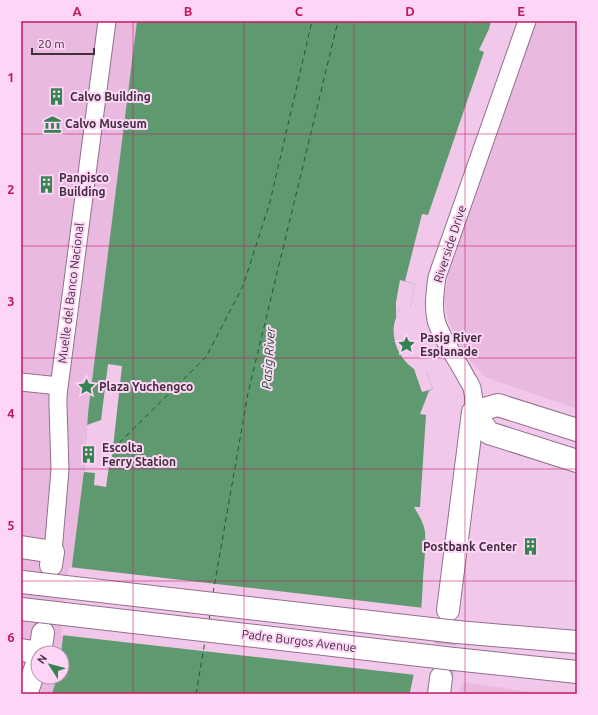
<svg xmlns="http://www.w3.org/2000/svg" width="598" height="715" viewBox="0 0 598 715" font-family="Ubuntu,sans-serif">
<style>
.built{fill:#e9b9e0}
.water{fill:#5f9970}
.pier{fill:#f2c8ea}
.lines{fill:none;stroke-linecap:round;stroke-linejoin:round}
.ferry{stroke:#185b32;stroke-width:1;stroke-dasharray:5 4;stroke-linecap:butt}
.secondary-tunnel{stroke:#cfaac8;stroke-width:22;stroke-dasharray:22 11;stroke-linecap:butt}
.street-casing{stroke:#946f8e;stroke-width:19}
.secondary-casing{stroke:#946f8e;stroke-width:24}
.street{stroke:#fff;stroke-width:17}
.secondary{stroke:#fff;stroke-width:22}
.secondary-bridge-casing{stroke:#946f8e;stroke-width:24;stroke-linecap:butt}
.secondary-bridge{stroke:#fff;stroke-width:22}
.grid{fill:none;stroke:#c2185b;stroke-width:1;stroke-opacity:0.55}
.labels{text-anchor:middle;stroke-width:4;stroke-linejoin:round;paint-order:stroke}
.poi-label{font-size:12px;font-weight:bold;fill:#41303e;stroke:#ffd5f7;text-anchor:start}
.street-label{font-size:12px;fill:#41303e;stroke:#ffd5f7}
.water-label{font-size:13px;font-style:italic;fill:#185b32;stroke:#ffd5f7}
.neatline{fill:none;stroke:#c2185b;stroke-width:1.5}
.grid-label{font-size:13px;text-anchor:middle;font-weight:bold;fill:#c2185b}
</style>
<rect width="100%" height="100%" fill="#f2c8ea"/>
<path class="built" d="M21,21H137L88,413L84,471L61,653H38V677H57L52,694H21Z
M534,21H577V409L485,377L478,369L469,360L457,342L449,322L444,300L448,275Z
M463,682L524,691L543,694H459Z"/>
<path class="water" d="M137,21H491L489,29L479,50L484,52L428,215L422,214L405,281L415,284L410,307H400C398,313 395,319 394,325C392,340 398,355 409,365C411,366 412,368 414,369C417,371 422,371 426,371L433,389L429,391L420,414L426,415L420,507H414C418,514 424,523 425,532C426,547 424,563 423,579C421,616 419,655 410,692L409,694H52L57,677H62V653H61L84,471L88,413Z"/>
<path class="pier" d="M400,280L415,284L410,307H400L396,318V302Z
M108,364L122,366L111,466H109L106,487L94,485L95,473L84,472L87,425L101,420Z
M414,369L426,371L433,389L422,392Z
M69,567L424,608L416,675L61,635Z"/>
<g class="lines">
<path class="ferry" d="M113,449L206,357L243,286L270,202L312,21
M213,593L248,393L338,21
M209,620L210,614
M196,694L205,641"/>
<path class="secondary-tunnel" d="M442,677L448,611"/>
<defs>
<path id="street" d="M21,382L59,386
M473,412C474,405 474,396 472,388C471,384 468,381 466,377C457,359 441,339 436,320C433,306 435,292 437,277L527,21
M53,552L60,470L58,406V395L107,21"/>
<path id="secondary" d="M473,412L489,433L577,461
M473,412L498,405L577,430
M21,547L53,552L51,565
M448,610L473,412
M457,632L577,642
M21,650L39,653
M40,653L43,633
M454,659L577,672
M26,694L38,661
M439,694L441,678"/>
</defs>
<use href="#street" class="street-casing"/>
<use href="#secondary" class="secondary-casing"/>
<use href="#street" class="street"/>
<use href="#secondary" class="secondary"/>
<defs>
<path id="secondary-bridge" d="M22,582L457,632
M21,609L454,659"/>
</defs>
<use href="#secondary-bridge" class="secondary-bridge-casing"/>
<use href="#secondary-bridge" class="secondary-bridge"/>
</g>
<path class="grid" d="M133,21V694M244,21V694M354,21V694M465,21V694M21,134H577M21,246H577M21,358H577M21,469H577M21,581H577"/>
<defs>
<symbol id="building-bare" viewBox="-9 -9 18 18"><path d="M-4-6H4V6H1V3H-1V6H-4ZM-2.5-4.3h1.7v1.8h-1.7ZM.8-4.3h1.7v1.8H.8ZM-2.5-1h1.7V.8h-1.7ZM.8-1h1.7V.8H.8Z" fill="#368250" stroke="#ffd5f7" stroke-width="2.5" paint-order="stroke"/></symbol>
<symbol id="museum-bare" viewBox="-9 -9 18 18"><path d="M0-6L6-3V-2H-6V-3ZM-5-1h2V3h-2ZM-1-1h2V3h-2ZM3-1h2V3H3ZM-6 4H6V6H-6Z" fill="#368250" stroke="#ffd5f7" stroke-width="2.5" paint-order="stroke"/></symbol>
<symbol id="sight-bare" viewBox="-9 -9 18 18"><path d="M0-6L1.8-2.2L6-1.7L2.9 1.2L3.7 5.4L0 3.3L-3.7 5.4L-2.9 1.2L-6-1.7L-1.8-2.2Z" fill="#368250" stroke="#ffd5f7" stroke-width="2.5" paint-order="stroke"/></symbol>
</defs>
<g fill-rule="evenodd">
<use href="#building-bare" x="44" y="84" width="25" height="25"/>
<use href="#museum-bare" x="40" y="112" width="25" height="25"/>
<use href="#building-bare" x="34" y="172" width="25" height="25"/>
<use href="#sight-bare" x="394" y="332" width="25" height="25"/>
<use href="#sight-bare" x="74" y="374" width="25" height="25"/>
<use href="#building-bare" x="76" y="442" width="25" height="25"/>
<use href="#building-bare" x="518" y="534" width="25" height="25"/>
</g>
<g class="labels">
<g class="poi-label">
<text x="70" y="101">Calvo Building</text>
<text x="65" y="128">Calvo Museum</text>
<text x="59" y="182">Panpisco<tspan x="59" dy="14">Building</tspan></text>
<text x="420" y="342">Pasig River<tspan x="420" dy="14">Esplanade</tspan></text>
<text x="99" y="391">Plaza Yuchengco</text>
<text x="102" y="452">Escolta<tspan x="102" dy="14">Ferry Station</tspan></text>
<text x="517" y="551" text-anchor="end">Postbank Center</text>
</g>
<g class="street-label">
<text transform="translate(450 244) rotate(-72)" y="4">Riverside Drive</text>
<text transform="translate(71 293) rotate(-83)" y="4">Muelle del Banco Nacional</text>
<text transform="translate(299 641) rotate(7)" y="4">Padre Burgos Avenue</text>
</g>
<g class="water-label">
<text transform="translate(268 358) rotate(-86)" y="5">Pasig River</text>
</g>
</g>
<rect width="598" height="715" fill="none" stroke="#ffd5f7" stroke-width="44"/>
<g transform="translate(50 665) rotate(306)"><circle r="19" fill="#ffd5f7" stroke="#b393ad"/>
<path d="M0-3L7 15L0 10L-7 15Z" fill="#368250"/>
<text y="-6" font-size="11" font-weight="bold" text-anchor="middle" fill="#41303e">N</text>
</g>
<path d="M32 48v6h62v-6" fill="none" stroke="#41303e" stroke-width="2"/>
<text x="38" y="48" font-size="12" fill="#41303e" stroke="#ffd5f7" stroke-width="3" paint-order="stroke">20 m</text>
<rect x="22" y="22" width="554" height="671" class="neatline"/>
<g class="grid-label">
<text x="77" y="16">A</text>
<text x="188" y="16">B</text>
<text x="299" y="16">C</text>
<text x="410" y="16">D</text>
<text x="521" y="16">E</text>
<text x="11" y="82">1</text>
<text x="11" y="194">2</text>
<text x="11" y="306">3</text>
<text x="11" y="418">4</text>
<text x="11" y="530">5</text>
<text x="11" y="642">6</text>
</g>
</svg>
